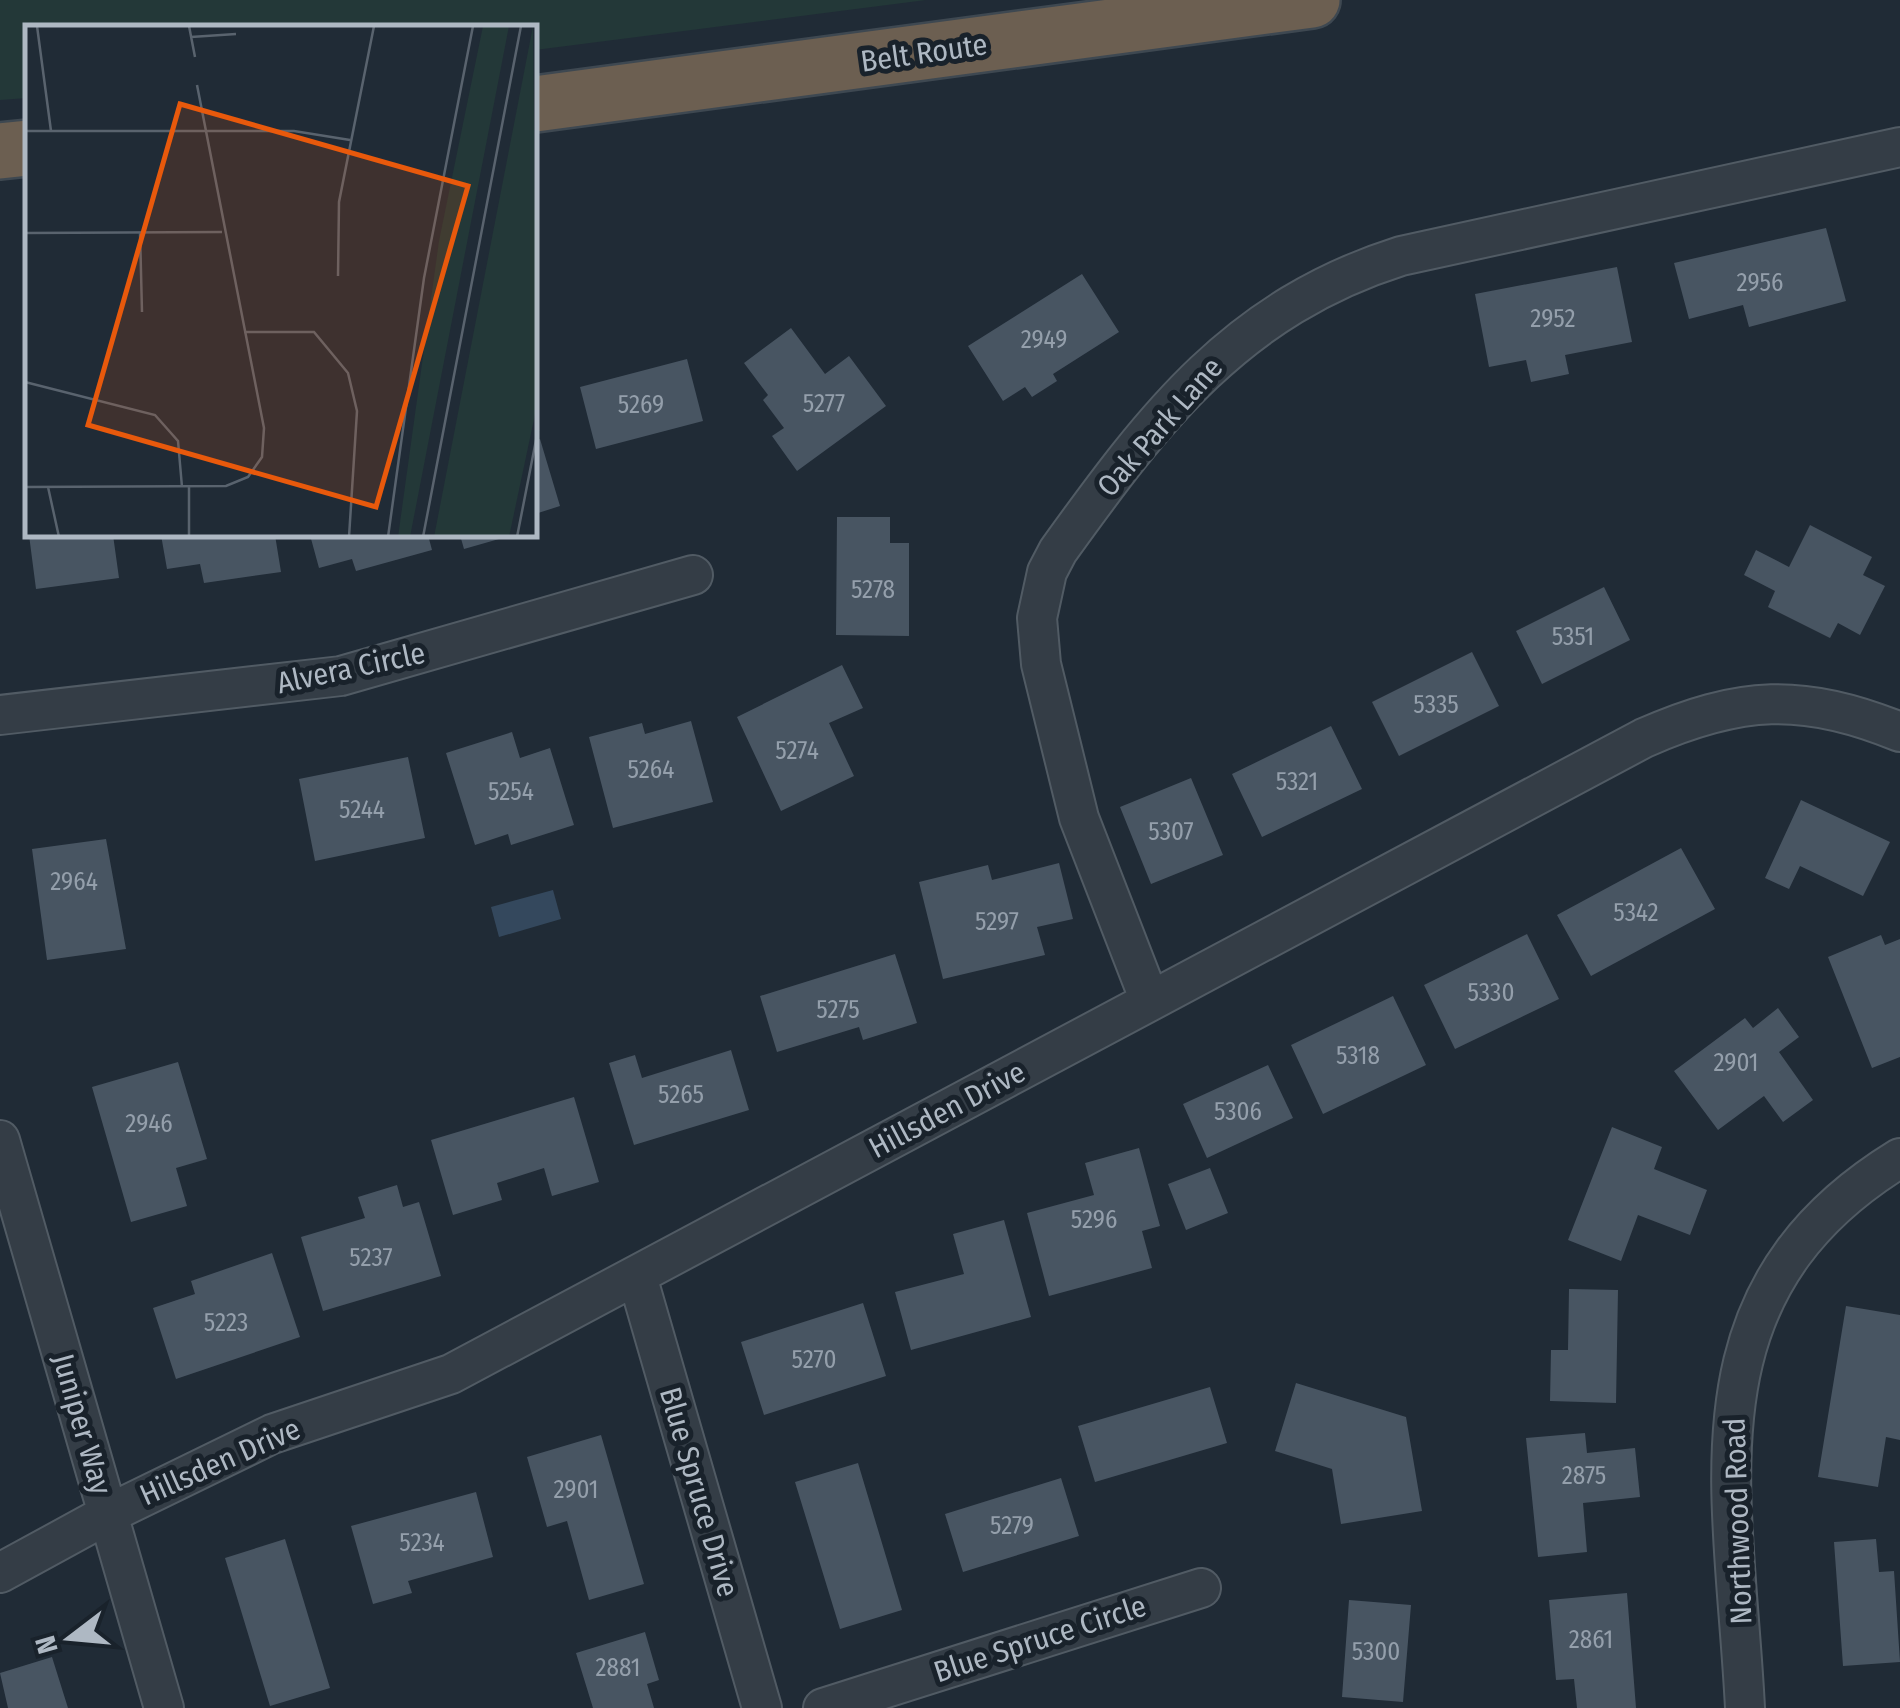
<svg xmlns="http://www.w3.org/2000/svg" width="1900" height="1708" viewBox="0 0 1900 1708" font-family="'Fira Sans Condensed',sans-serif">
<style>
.green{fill:#233838}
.water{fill:#34485d}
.building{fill:#485562}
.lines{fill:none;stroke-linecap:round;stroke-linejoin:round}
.minor-casing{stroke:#515b64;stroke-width:42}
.highway-casing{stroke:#3e4851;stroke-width:60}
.minor{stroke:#343d46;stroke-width:38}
.highway{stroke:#6c5f51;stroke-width:55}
.labels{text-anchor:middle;stroke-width:10;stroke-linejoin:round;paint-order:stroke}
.number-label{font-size:25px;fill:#949fab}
.street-label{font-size:30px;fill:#aeb8c3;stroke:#19222b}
.inset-road{fill:none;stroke:#59636e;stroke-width:2.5}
.view{fill:#e8590c;fill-opacity:0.15;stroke:#e8590c;stroke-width:5}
.inset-edge{fill:none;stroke:#aeb8c3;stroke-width:5}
</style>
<rect width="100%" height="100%" fill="#202b36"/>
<path class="green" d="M0,0H926L535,50V28H28L27,98L0,100Z"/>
<path class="water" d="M553,890L561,919L499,937L491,907Z"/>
<path class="building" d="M1826,228L1846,301L1749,327L1743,305L1689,319L1674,263Z
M1617,267L1632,342L1565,355L1569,374L1531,382L1526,360L1489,367L1475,294Z
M1082,274L1119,332L1053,374L1057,381L1032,397L1025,387L1003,401L968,346Z
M791,328L825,374L849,356L886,406L797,471L772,436L784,428L763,400L768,395L744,363Z
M687,359L703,421L596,449L580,387Z
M540,439L560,506L535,514V441Z
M837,517H890V543H909V636L836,635Z
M1810,525L1872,557L1863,575L1885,586L1860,635L1838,623L1830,638L1768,607L1775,591L1744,575L1756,550L1789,567Z
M29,535H113L119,578L36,589Z
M161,535H275L281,572L204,583L200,564L167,569Z
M310,535H428L432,550L356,571L352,559L319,568Z
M460,535H498L499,539L464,549Z
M1604,587L1630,640L1542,684L1516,631Z
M1472,652L1499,706L1399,756L1372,702Z
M842,665L863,708L829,723L854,776L781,811L737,717Z
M691,721L713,802L613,828L589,737L642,723L645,734Z
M1331,726L1362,789L1262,837L1232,774Z
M512,732L520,758L550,748L574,825L511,845L508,834L475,845L446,753Z
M408,757L425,838L315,861L299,779Z
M1191,778L1223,855L1151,884L1120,807Z
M1801,800L1890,842L1863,896L1800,866L1789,889L1765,878Z
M106,839L126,949L47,960L32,849Z
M1681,848L1715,909L1591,976L1557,915Z
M1059,863L1073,919L1037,927L1045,955L943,979L919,882L988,865L992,880Z
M1527,934L1559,999L1455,1049L1424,985Z
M1881,935L1885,945L1900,939V1057L1872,1068L1828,957Z
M895,954L917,1023L863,1040L859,1027L777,1052L760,996Z
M1393,996L1426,1065L1323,1114L1291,1045Z
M1778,1008L1799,1037L1779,1052L1813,1100L1783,1122L1764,1096L1718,1130L1674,1071L1745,1018L1753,1028Z
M731,1050L749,1110L634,1145L609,1063L635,1055L642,1078Z
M178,1062L207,1159L176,1168L187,1206L131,1222L92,1087Z
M1268,1065L1293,1118L1207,1158L1183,1104Z
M574,1097L599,1182L552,1196L544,1168L497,1183L502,1200L453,1215L431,1140Z
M1612,1127L1662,1147L1654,1169L1707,1190L1690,1235L1638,1215L1621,1261L1568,1240Z
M1139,1148L1160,1226L1142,1231L1152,1268L1049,1296L1027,1213L1094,1195L1085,1163Z
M1210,1168L1228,1213L1186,1230L1168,1184Z
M397,1185L403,1207L419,1202L441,1276L323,1311L301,1237L365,1218L358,1197Z
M1004,1220L1031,1317L911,1350L895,1292L964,1274L953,1234Z
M272,1253L300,1337L176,1379L153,1308L195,1294L191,1281Z
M1569,1289L1618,1290L1616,1403L1550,1401L1551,1350H1568Z
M863,1303L886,1376L764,1415L741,1342Z
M1846,1306L1900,1315V1440L1886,1437L1878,1487L1818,1477Z
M1296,1383L1406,1417L1422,1511L1341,1524L1332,1469L1275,1451Z
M1210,1387L1227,1443L1095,1482L1078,1426Z
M1585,1433L1587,1453L1635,1448L1640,1497L1583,1503L1587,1552L1538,1557L1526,1438Z
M601,1435L644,1584L589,1600L567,1521L547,1527L527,1457Z
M858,1463L902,1610L840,1629L795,1482Z
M1061,1478L1079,1536L963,1572L945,1514Z
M476,1492L493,1557L408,1581L412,1593L373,1604L351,1526Z
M285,1539L330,1688L270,1706L225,1558Z
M1876,1539L1879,1572L1894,1571L1900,1662L1843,1666L1834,1542Z
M1627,1593L1636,1708H1577L1574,1679L1556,1680L1549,1600Z
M1349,1600L1411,1605L1403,1702L1342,1697Z
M645,1632L659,1680L647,1684L654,1708H593L576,1653Z
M52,1657L68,1708H8L0,1673Z"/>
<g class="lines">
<defs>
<path id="minor" d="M0,715L341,676L693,575
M1150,1001L1079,818L1041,664L1037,618L1047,572L1058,551C1155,416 1237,308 1401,256L1900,147
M0,1140L164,1708
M637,1276L762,1708
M0,1573L108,1514L272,1434L451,1374L1644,738C1739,696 1803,692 1900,732
M823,1708L1201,1588
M1745,1708C1734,1488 1680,1293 1900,1158"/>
<path id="highway" d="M535,104L1312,0
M0,151L28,148"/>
</defs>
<use href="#minor" class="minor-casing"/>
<use href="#highway" class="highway-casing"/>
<use href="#minor" class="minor"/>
<use href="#highway" class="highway"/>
</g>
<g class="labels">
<g class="number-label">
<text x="1760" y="291">2956</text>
<text x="1553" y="327">2952</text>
<text x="1044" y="348">2949</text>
<text x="824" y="412">5277</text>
<text x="641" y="413">5269</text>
<text x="873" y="598">5278</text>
<text x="1573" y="645">5351</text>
<text x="1436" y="713">5335</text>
<text x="797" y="759">5274</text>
<text x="651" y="778">5264</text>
<text x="1297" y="790">5321</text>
<text x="511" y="800">5254</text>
<text x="362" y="818">5244</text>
<text x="1171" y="840">5307</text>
<text x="74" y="890">2964</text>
<text x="1636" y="921">5342</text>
<text x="997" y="930">5297</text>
<text x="1491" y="1001">5330</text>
<text x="838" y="1018">5275</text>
<text x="1358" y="1064">5318</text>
<text x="1736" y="1071">2901</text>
<text x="681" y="1103">5265</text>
<text x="1238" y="1120">5306</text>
<text x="149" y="1132">2946</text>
<text x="1094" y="1228">5296</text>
<text x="371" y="1266">5237</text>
<text x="226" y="1331">5223</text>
<text x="814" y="1368">5270</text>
<text x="1584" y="1484">2875</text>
<text x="576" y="1498">2901</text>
<text x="1012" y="1534">5279</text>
<text x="422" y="1551">5234</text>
<text x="1591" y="1648">2861</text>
<text x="1376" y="1660">5300</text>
<text x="618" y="1676">2881</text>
</g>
<g class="street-label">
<text transform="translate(924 53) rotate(-8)" y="10">Belt Route</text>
<text transform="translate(1160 427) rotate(-49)" y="10">Oak Park Lane</text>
<text transform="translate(351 668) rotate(-12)" y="10">Alvera Circle</text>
<text transform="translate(947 1110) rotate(-28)" y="10">Hillsden Drive</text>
<text transform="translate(82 1424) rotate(74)" y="10">Juniper Way</text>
<text transform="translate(220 1462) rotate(-24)" y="10">Hillsden Drive</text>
<text transform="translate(699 1492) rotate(74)" y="10">Blue Spruce Drive</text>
<text transform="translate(1738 1521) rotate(-92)" y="10">Northwood Road</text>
<text transform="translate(1040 1639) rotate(-18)" y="10">Blue Spruce Circle</text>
</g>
</g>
<g transform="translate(25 25)">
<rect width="512" height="512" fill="#202b36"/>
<path d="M458,1H484L385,512H373L414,216ZM508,1L512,380L484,512H409Z" fill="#233838"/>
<path class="inset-road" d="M12,1L26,106M164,1L170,32M166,12L211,9M0,106H269L325,115M115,207L117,287M0,208L197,207M313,251L314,177L349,1M219,307H289L323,348L332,386L324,512M0,357L130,390L153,416L157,462M0,462L201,461L223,452L237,432L239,403L172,60M23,462L34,512M164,462V512M363,512L399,253L448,1M398,512L496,1M492,512L513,405"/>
<path class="view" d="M155,79L443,161L351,482L63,400Z"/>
<rect width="512" height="512" class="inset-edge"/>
</g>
<g transform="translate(70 1638) rotate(254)" stroke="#19222b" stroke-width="8" paint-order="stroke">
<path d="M0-8L18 38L0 25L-18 38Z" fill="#aeb8c3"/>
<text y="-15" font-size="28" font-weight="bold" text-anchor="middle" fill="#aeb8c3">N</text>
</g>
</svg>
